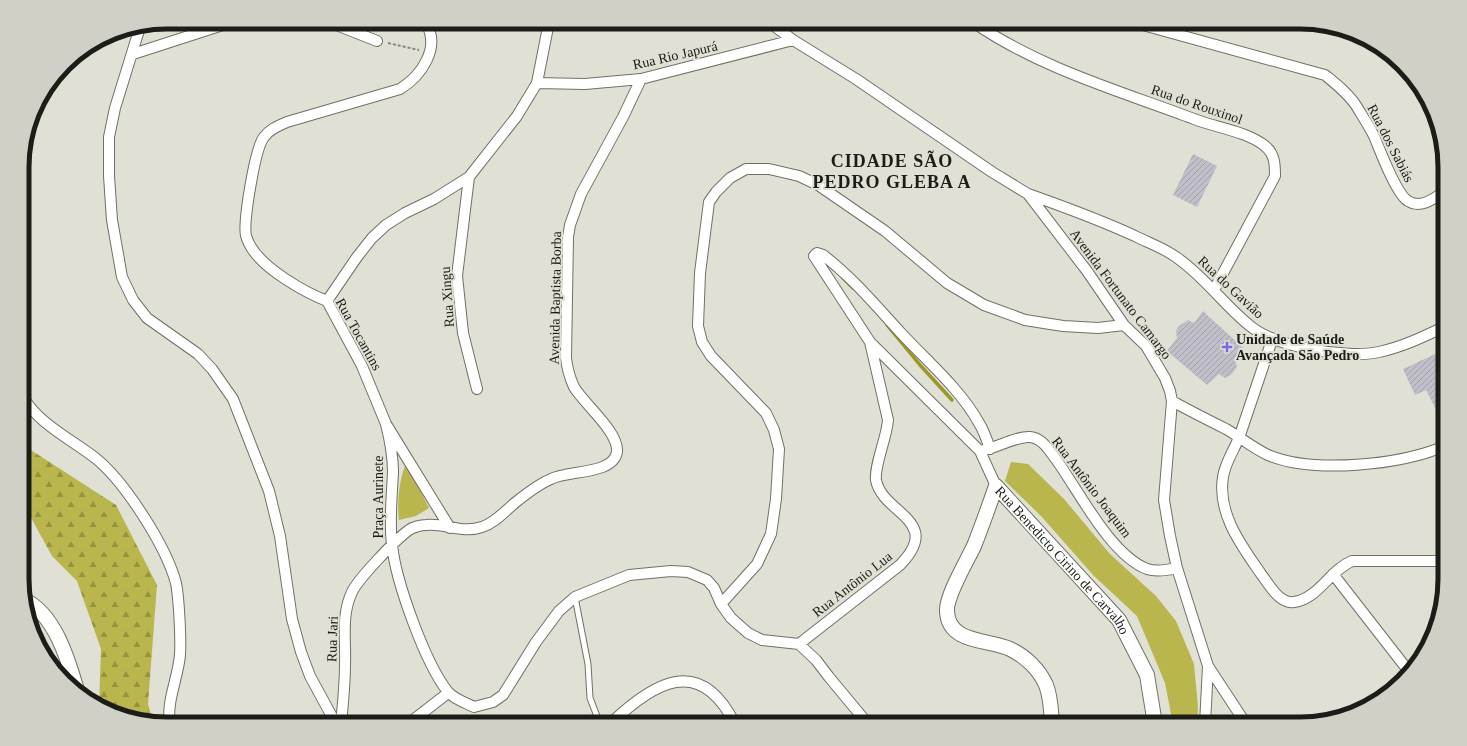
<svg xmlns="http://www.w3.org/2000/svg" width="1467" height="746" viewBox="0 0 1467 746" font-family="Georgia,serif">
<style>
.forest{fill:url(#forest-firs)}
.park{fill:#b8b64c}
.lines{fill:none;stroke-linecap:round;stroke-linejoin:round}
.stream{stroke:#9c9826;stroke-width:3.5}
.building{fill:url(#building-hatch)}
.lane-casing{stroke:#707066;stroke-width:7}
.street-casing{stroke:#707066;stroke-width:12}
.secondary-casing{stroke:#707066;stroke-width:16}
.path{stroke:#85857d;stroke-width:2;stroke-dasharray:3 2;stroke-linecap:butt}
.lane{stroke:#fff;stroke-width:5}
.street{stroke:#fff;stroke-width:10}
.secondary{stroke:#fff;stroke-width:14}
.poi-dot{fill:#8067e2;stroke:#e0e0d5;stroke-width:1.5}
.labels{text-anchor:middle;stroke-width:4;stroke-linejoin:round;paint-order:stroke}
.street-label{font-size:14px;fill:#1c1c18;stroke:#e0e0d5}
.poi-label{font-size:14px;font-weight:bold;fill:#1c1c18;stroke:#e0e0d5;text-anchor:start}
.district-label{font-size:18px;font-weight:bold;letter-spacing:1px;fill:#1c1c18;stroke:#e0e0d5}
.rim{fill:none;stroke:#1c1c18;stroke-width:5}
</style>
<defs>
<pattern id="forest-firs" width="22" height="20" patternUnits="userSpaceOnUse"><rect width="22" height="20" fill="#b8b64c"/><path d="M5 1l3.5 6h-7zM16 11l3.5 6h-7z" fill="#95933e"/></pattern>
<pattern id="building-hatch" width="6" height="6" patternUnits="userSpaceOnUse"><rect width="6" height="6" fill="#bfbec9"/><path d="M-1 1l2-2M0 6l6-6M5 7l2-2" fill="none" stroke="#a4a3ac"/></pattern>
</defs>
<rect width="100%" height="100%" fill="#e0e0d5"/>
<path class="forest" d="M23,445L116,505L157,585L148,704L153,721L103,709L99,706L101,649L77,581L52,556L23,503Z"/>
<path class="park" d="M1011,462L1028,464L1064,499L1110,554L1156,596L1176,621L1194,664L1198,707L1197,724H1173L1165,683L1137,616L1094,576L1041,516L1005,481Z
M405,466L410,470L429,508L416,516L399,520C397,504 399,481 405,466Z"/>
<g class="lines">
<path class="stream" d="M842,277L853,288
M887,325L920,365L952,400"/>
</g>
<path class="building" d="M1193,154L1217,166L1197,207L1173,195Z
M1203,311L1243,348L1235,360L1237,367L1231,375L1225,378L1219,374L1207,385L1167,351L1177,338L1176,331L1179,326L1188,320L1194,323Z
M1444,350V380L1445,427L1426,390L1415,395L1403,369Z"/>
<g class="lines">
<defs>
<path id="lane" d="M575,597L588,664L590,698L600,724"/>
<path id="street" d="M329,22L377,41
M425,22C442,47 421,76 400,89L287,122C278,126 270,129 264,137C255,148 243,222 246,236C247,239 249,244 251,247C264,269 304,292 327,301L362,366L386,424L450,528
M769,22L793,40L856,79L992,172L1028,194L1087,271L1124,325L1146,346L1165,378L1170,391L1172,401L1164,500L1170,536L1177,568L1208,666L1205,724
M973,22C1039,68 1120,91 1194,119C1217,128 1246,131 1265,146C1275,154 1275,165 1275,176L1214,290
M1132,22L1325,75C1336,84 1349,94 1357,107C1363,117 1369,126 1374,136C1380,150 1396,194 1408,201C1421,209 1433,199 1444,192
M140,27L115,108L109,137V176L112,220L122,277L133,300L147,318L198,354L212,369L233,399L269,491L280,536L292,619L301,652L310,676L336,724
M133,54L232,22
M537,83L585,84L641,79L793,40
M469,177L457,276L463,333L477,389
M1028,194C1065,207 1100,220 1135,236C1149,243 1164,248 1176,257C1204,276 1223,304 1249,325C1274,347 1347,359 1379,352C1402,347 1423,337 1444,327
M327,301L357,257L372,238L386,225L405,213L434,199L469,177L517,116L537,83L549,22
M1272,340C1261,372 1251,403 1240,435C1235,449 1225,462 1223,477C1217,514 1242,546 1261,574C1269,584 1279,604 1294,602C1318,599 1330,570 1352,561H1445
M23,397C39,424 69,438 94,457C124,480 166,546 176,583C179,598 181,640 180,655C178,678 166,702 170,724
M1172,401C1190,411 1208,420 1226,429C1240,437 1253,448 1268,455C1314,474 1400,465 1445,446
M386,424C390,440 393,455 393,472C392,496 389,520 392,545C396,582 425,663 448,692C454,699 466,703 474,707L493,702L503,695L536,642L559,611L575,597L629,575L671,571L688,572L707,580L714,588L721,604L731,618L748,633L762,640L799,644L816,660L829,677L868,724
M990,449C987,440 984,431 979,423C960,389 928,362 901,333C876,306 853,278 823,255L817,253L814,256L870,342L980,451L996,486
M984,450C998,447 1017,436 1030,437C1042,438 1049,450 1055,458C1078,489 1110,555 1147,569C1156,572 1168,570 1177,568
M1333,574L1407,669
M721,604L757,564L771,534L776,499L779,449L774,430L766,413L711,356L702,342L698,326L700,273L709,202L716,192L730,178L746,169H769L799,176L818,185L885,231L947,283L984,305L1025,320L1063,326L1098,328L1124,325
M799,644L900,565C944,520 882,514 876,480C874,466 887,437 888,420L870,342
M1208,666L1246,724
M341,724C343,704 345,684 345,664C346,640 341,615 352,592C358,579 396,539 409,530C413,527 421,525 426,525C446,523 462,534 482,527C495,523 505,511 516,502C526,494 539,484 551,479C568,470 613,475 617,452C619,432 584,404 574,387C570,378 567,368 566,358L568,237L570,225L581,194L623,117L641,79
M408,724L448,693
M610,724C654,682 700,654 735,724"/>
<g id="secondary">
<path d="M24,600C54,613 68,659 76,687"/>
<path id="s1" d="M1052,724C1051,711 1051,697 1046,685C1039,669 1025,656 1010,649C989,639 948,644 947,611C946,596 967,561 974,546C982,526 989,506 996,486L1119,620L1147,675L1155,724"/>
</g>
</defs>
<use href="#lane" class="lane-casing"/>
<use href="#street" class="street-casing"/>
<use href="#secondary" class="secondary-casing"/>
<path class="path" d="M388,43L419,50"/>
<use href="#lane" class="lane"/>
<use href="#street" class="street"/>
<use href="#secondary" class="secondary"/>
</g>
<path class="poi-dot" d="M1225 341h4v4h4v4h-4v4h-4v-4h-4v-4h4z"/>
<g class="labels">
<g class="street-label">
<text transform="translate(675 55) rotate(-13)" y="5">Rua Rio Japurá</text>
<text transform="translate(1197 104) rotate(19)" y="5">Rua do Rouxinol</text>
<text transform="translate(1391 143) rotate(63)" y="5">Rua dos Sabiás</text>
<text transform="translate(1231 287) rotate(43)" y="5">Rua do Gavião</text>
<text transform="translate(1121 294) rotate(53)" y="5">Avenida Fortunato Camargo</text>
<text transform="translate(447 297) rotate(-94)" y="5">Rua Xingu</text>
<text transform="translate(555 298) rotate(-89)" y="5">Avenida Baptista Borba</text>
<text transform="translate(359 334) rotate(61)" y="5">Rua Tocantins</text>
<text transform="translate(1092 487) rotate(53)" y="5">Rua Antônio Joaquim</text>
<text transform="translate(378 497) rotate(-90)" y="5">Praça Aurinete</text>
<text dy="5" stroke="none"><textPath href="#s1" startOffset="406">Rua Benedicto Cirino de Carvalho</textPath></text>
<text transform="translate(852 584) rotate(-38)" y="5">Rua Antônio Lua</text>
<text transform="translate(332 639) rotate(-88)" y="5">Rua Jari</text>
</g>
<g class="poi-label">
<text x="1236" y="344">Unidade de Saúde<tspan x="1236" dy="16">Avançada São Pedro</tspan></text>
</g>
<g class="district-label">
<text x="892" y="167">CIDADE SÃO<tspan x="892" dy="21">PEDRO GLEBA A</tspan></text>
</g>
</g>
<path d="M0 0H1467V746H0ZM167 29H1300A138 138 0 0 1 1438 167V579A138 138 0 0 1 1300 717H167A138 138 0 0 1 29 579V167A138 138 0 0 1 167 29Z" fill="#d0d0c6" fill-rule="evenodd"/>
<path class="rim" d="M167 29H1300A138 138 0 0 1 1438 167V579A138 138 0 0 1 1300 717H167A138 138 0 0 1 29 579V167A138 138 0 0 1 167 29Z"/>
</svg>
